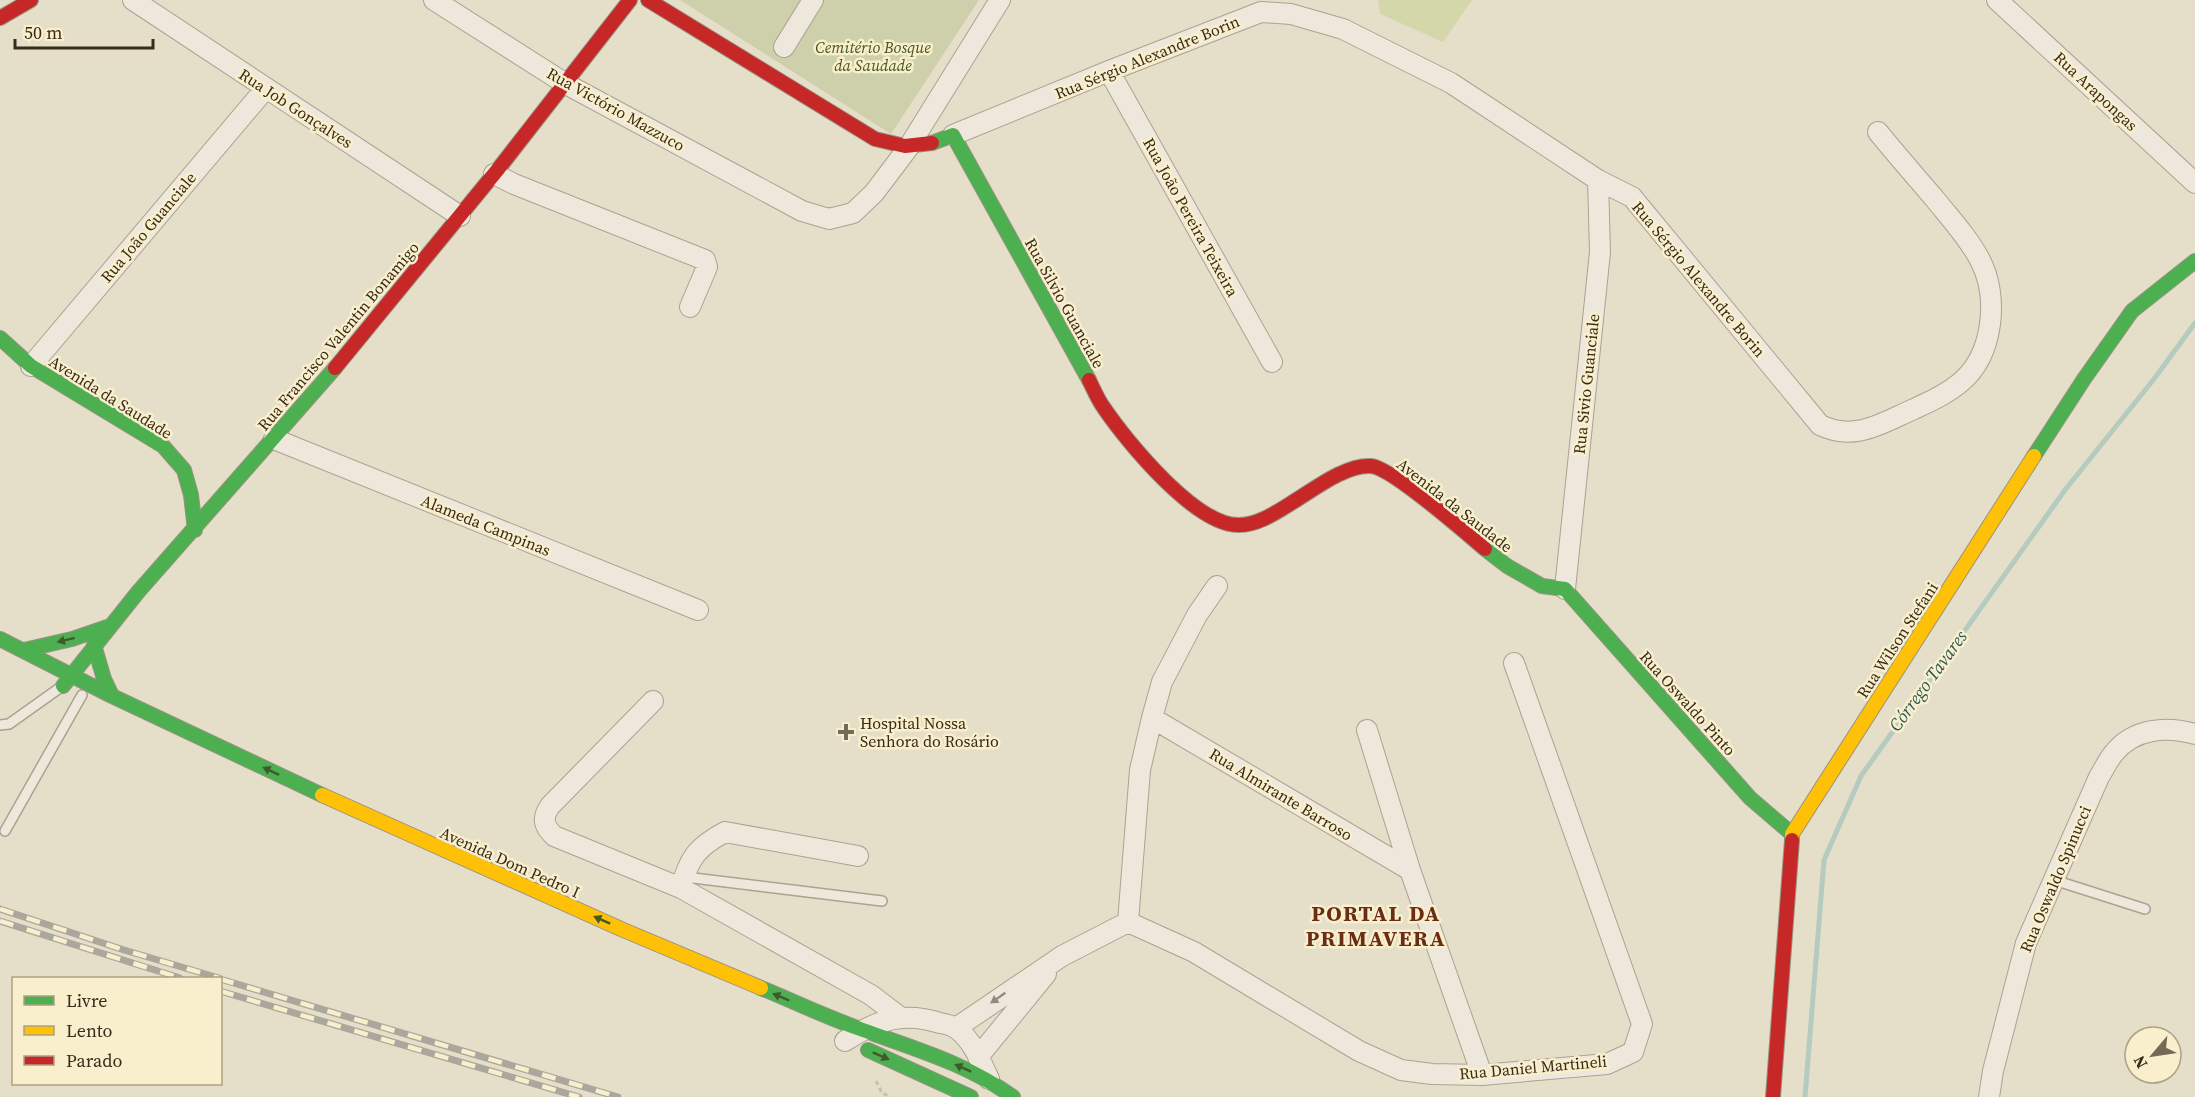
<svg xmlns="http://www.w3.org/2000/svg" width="2195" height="1097" viewBox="0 0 2195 1097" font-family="'Source Serif 4',serif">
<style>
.green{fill:#d3d7a9}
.cemetery{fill:#cdd0aa}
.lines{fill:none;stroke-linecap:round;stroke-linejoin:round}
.stream{stroke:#b5cbbf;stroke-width:5}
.lane-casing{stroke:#aaa293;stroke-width:12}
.street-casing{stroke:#aaa293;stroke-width:22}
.fast-casing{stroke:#999282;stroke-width:16}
.slow-casing{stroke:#999282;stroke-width:16}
.jam-casing{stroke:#999282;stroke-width:16}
.path{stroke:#c5c0b2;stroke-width:3;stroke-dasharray:4.5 3;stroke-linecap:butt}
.lane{stroke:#ede8db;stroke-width:9}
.street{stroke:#ede8db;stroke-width:20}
.fast{stroke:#4caf50;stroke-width:14}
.slow{stroke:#ffc107;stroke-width:14}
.jam{stroke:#c62828;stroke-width:14}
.rail-casing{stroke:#aba79c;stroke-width:7}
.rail{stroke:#f9efcc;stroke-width:4.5;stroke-dasharray:14;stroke-linecap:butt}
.oneway{fill:#40592d}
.oneway2{fill:#938a7a}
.poi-dot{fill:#756a57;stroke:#f9efcc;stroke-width:2}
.labels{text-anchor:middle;stroke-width:5;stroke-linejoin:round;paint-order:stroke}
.park-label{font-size:16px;font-style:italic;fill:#45571f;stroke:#f9efcc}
.street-label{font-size:16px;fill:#392b1a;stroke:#f9efcc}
.poi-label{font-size:16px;fill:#392b1a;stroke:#f9efcc;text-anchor:start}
.water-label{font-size:18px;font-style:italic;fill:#28595a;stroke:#f9efcc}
.district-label{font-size:22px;font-weight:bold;letter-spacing:1.5px;fill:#692d16;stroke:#f9efcc}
</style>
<rect width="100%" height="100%" fill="#e5dfc9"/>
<path class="green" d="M1378,0H1472L1443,42L1380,14Z"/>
<path class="cemetery" d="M680,0H979L891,134Z"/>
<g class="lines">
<path class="stream" d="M1805,1097L1824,860L1861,776L2065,490L2154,379L2195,323"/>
<defs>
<path id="lane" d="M0,725L9,724L61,687
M5,831L82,695
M685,877L882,901
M2054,880L2145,909"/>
<path id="street" d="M133,0L460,216
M434,0L566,84L802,211L829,219L853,213L874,193L908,148L1000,0
M1997,0L2195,183
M784,47L813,0
M1109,71L1272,362
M953,135L1109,71L1261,12L1291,14L1343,29L1451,83L1598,180L1632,197L1820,425C1855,442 1882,423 1914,409C1931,401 1947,394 1961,382C1994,354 1999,296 1980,260C1968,237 1950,218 1934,198C1915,176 1896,154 1878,132
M494,174L514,184L705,260L707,267L690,307
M31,366L266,88
M274,439L698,610
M1565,589L1600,252L1598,180
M653,701L550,806C542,818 543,825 554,836L681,888
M1152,718L1410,870
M1367,730L1410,870L1482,1075
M858,856L725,832C697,847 689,858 681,888L871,995L900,1017
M1128,922L1194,952L1359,1051L1401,1070L1432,1074L1482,1075L1607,1064L1633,1052L1642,1024L1514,663
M1128,922L1140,770L1152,718L1162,682L1197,615L1217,586
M956,1028L1062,956L1128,922
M845,1041C877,1020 903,1011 940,1023C946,1024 953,1026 957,1029C973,1041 981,1062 989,1079
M978,1057L1046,974
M1989,1097L1993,1071L2026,943L2099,777C2104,769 2108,760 2114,753C2134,728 2167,726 2195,734"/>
<path id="fast" d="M932,143L953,135L1089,380
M0,338L31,366L163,446L184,470L191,495L195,530
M2034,456L2084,379L2132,311L2195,261
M1485,549L1507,566L1542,586L1565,589L1750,798L1792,834
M0,639L112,696L322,795
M94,645L104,679L112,696
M24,650L72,639L107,627
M63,686L138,592L335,368
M761,988C795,1002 828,1018 863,1030C915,1049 968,1064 1013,1097
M868,1050L971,1097"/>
<path id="slow" d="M322,795L621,929L761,988
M1792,840V834L2034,456"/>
<path id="jam" d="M648,0L875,139L905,146L932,143
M0,18L31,0
M335,368L499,168L630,0
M1089,380C1094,390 1098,400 1104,408C1127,442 1196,526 1239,525C1258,525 1277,512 1293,502C1313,490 1346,464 1371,466C1392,468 1465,532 1485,549
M1773,1097L1792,840"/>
</defs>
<use href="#lane" class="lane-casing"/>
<use href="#street" class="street-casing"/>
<use href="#fast" class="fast-casing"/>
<use href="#slow" class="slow-casing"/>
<use href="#jam" class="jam-casing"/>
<path class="path" d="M876,1081L882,1093L891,1097"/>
<use href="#lane" class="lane"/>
<use href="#street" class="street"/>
<use href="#fast" class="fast"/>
<use href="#slow" class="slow"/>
<use href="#jam" class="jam"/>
<defs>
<path id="rail" d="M0,909L124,950L219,978
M0,921L180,978
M220,979L618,1097
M220,991L579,1097"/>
</defs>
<use href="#rail" class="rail-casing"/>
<use href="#rail" class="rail"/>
</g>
<defs><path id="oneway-solid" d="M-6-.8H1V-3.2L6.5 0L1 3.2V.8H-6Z" transform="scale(1.5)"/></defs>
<g class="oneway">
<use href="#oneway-solid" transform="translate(66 640) rotate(166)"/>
<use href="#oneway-solid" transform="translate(271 771) rotate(-155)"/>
<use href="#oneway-solid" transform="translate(602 920) rotate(-156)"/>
<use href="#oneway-solid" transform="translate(781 997) rotate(-157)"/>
<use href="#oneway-solid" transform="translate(881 1056) rotate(24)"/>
<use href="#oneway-solid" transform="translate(963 1068) rotate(-156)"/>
</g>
<use class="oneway2" href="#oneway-solid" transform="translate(998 998) rotate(145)"/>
<path class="poi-dot" d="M843 723h6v6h6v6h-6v6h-6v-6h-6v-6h6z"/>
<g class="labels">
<g class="park-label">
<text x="873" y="53">Cemitério Bosque<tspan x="873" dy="18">da Saudade</tspan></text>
</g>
<g class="street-label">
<text transform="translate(1147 57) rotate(-22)" y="6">Rua Sérgio Alexandre Borin</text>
<text transform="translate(2096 91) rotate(43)" y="6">Rua Arapongas</text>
<text transform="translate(296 108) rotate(33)" y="6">Rua Job Gonçalves</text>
<text transform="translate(616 109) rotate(29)" y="6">Rua Victório Mazzuco</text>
<text transform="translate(1191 217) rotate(61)" y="6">Rua João Pereira Teixeira</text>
<text transform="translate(148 227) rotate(-50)" y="6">Rua João Guanciale</text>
<text transform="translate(1699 279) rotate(50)" y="6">Rua Sérgio Alexandre Borin</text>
<text transform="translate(1065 303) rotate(61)" y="6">Rua Silvio Guanciale</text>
<text transform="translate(338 336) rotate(-50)" y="6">Rua Francisco Valentin Bonamigo</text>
<text transform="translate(1586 384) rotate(-84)" y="6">Rua Sivio Guanciale</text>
<text transform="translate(111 397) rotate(32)" y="6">Avenida da Saudade</text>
<text transform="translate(1455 505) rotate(38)" y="6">Avenida da Saudade</text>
<text transform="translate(486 525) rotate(22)" y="6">Alameda Campinas</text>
<text transform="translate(1897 640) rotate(-57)" y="6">Rua Wilson Stefani</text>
<text transform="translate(1688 703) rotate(48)" y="6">Rua Oswaldo Pinto</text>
<text transform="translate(1281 794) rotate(31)" y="6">Rua Almirante Barroso</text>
<text transform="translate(510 862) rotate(24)" y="6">Avenida Dom Pedro I</text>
<text transform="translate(2055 879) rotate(-67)" y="6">Rua Oswaldo Spinucci</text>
<text transform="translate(1533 1067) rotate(-5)" y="6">Rua Daniel Martineli</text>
</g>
<g class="poi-label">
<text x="860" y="729">Hospital Nossa<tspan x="860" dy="18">Senhora do Rosário</tspan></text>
</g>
<g class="water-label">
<text transform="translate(1928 681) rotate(-54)" y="6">Córrego Tavares</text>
</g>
<g class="district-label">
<text x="1376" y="921">PORTAL DA<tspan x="1376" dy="25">PRIMAVERA</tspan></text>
</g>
</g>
<rect x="12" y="977" width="210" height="108" fill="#f9efcc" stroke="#aca185" stroke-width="1.5"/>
<rect x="24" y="996" width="30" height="9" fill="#4caf50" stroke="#aca185" stroke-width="1.5"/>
<text x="66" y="1007" font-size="18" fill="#392b1a">Livre</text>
<rect x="24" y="1026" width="30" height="9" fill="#ffc107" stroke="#aca185" stroke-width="1.5"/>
<text x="66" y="1037" font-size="18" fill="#392b1a">Lento</text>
<rect x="24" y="1056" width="30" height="9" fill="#c62828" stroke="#aca185" stroke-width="1.5"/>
<text x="66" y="1067" font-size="18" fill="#392b1a">Parado</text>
<g transform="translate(2153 1055) rotate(241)"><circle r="28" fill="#f9efcc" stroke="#aca185" stroke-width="1.5"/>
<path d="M0-4.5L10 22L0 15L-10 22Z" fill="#756a57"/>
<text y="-9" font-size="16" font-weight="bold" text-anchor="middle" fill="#392b1a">N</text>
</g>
<path d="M15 39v9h138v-9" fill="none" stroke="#392b1a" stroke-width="3"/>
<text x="24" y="39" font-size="18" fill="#392b1a" stroke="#f9efcc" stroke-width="4.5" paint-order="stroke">50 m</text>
</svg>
